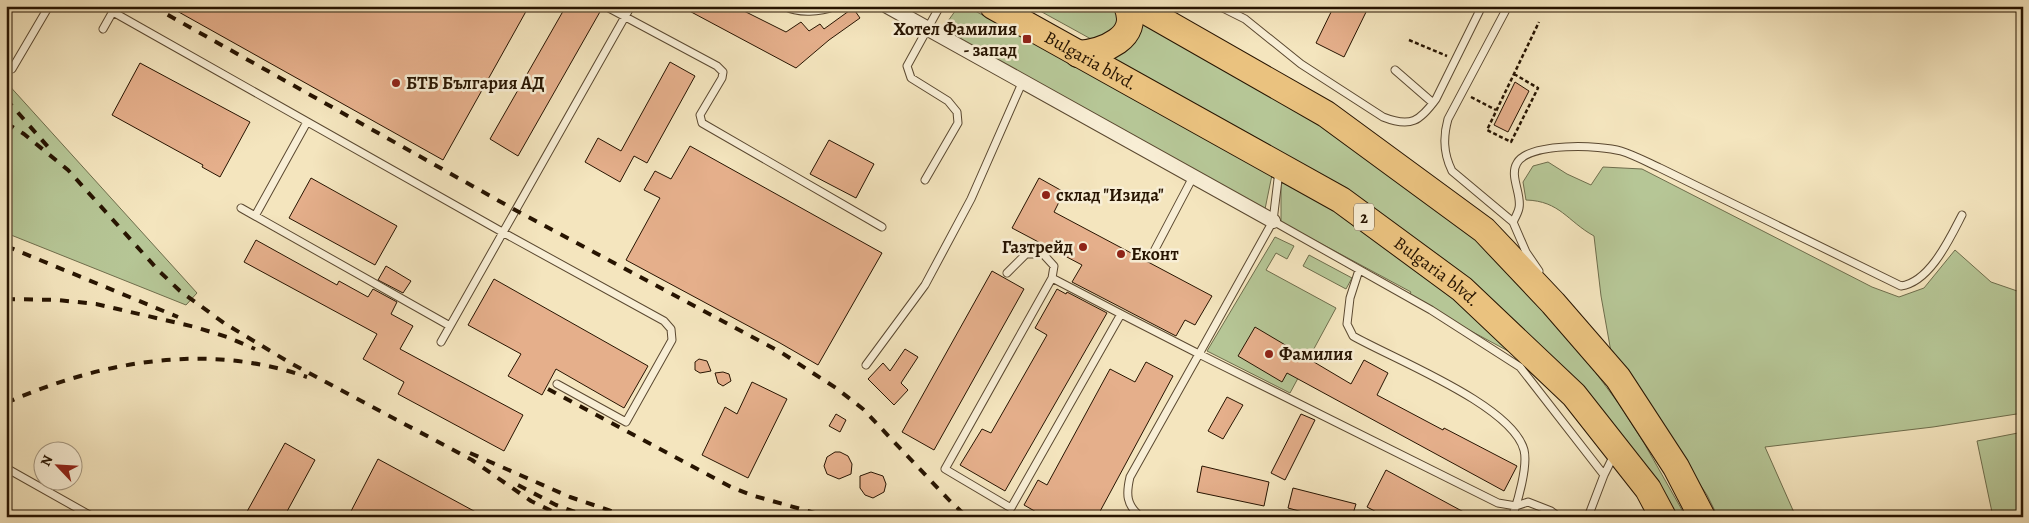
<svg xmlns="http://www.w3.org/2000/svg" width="2029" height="523" viewBox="0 0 2029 523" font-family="Alegreya,serif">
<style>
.green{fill:#b6c696;stroke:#6e6d4c}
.building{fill:#e5af8b;stroke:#271401}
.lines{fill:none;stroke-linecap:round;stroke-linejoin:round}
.lane-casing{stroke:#5a4830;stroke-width:9}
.street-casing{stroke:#5a4830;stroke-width:16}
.highway-casing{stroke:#271401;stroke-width:28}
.path{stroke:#271401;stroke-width:2.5;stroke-dasharray:4 2.5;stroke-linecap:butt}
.lane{stroke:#f8eed5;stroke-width:7}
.street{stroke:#f8eed5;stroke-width:14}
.highway{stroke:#eac27f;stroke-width:26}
.rail{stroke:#271401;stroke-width:4;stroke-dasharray:9 9;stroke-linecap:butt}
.poi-dot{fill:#8f2418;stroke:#f8eed5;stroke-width:2}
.labels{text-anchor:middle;stroke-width:5;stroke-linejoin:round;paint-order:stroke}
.shield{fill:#f8eed5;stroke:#665541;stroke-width:1}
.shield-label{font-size:16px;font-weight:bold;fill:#271401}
.poi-label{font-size:18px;font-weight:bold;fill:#271401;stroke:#f8eed5;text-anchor:start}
.street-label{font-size:18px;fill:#271401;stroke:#f8eed5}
</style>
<rect width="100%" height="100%" fill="#f4e5be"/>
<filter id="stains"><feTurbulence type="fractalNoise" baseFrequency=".004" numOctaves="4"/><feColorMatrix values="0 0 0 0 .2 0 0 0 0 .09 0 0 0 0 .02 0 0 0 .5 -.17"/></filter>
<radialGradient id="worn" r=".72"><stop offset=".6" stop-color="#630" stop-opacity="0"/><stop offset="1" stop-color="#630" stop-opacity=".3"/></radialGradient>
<path class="green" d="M1031,6H1116L1119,30L1091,39Z
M958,7H968L1075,66L1273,170L1264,214L950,34L948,21Z
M1136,15L1296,106L1470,235L1507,270L1587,361L1619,404L1644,443L1686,517H1671L1532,344L1108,56Z
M6,82L197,293L186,305L6,233Z
M1548,162L1567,174L1591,185L1603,167L1642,169L1872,287L1899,297L1924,288L1955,250L1991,282L2023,293V413L1933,427L1765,447L1796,517H1718L1707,495L1611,352L1601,296L1594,236C1567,221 1560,201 1526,200L1523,182L1533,166Z
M1290,179L1446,289L1521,358L1408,297L1411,292L1281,222V184Z
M1275,237L1294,246L1287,259L1276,253L1266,270L1336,308L1290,393L1207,351Z
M1309,255L1352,278L1346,289L1303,266Z
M2023,432V517H1993L1977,441Z"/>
<path class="building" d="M168,6H529L443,160Z
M566,6H600L601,10L518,156L490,139Z
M680,6H734L786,32L801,22L809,31L820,24L824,29L853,8L860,18L829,40L796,68Z
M1334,6H1369L1344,57L1316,43Z
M670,62L695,76L647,163L634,156L620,182L585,162L598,138L621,151Z
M140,63L250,122L220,177L202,167L203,165L112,115Z
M1515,82L1529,91L1508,132L1494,125Z
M829,140L874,164L856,198L810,174Z
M690,146L882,253L818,365L780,343L626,260L660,198L644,190L655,171L671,179Z
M311,178L397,226L375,265L289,218Z
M1039,178L1064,192L1054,212L1212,296L1195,325L1185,320L1176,336L1072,282L1082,265L1012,228Z
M256,240L337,285L339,281L368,297L373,289L397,302L391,314L413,326L400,349L523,415L504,451L398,394L404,382L363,359L377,334L244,262Z
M386,266L411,281L403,293L378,280Z
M992,271L1024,289L934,450L902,432Z
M494,279L648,366L624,408L556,369L542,395L508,376L521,354L468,325Z
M1057,289L1066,294L1067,292L1107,313L1005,491L960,465L982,429L991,433L1047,335L1035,328Z
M1255,327L1351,384L1364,360L1388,373L1377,395L1443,430L1444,428L1517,466L1504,491L1287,373L1282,382L1238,356Z
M905,349L918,357L901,383L908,390L894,405L868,379L883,363L890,371Z
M699,359L707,361L711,371L700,373L695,370V362Z
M1146,362L1173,376L1097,517H1045L1024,505L1038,480L1047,485L1110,369L1135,382Z
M723,372L729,374L731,381L723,386L718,383L715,373Z
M752,382L787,399L748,478L702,455L725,407L737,414Z
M1227,397L1243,405L1223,439L1208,431Z
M836,414L846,420L840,432L829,426Z
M1301,414L1315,420L1285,480L1271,473Z
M285,443L315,460L284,517H244Z
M835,452H840L848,456L852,464L851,474L839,479L827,474L824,466L827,457Z
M378,459L485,517H348Z
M1202,466L1269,482L1264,506L1197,492Z
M1386,470L1473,517H1386L1367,507Z
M871,472L883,476L886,484L884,492L873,498L865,495L860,488V476Z
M1293,488L1356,504L1352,517H1321L1288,508Z"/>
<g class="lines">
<defs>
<path id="lane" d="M605,6L717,66L723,72L722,78L700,115L702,123L882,227
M784,6C799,14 820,12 836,6
M1219,6L1245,19L1301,64L1383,117C1411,128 1420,121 1436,99L1482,6
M1508,6L1448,119C1443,137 1443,153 1452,171L1513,222L1526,252L1539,271
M113,12L504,233L664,321L671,329L672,340L626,422L557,384
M103,29L116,6
M12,69L49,6
M1395,70L1433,103
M925,180L958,123L957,112L948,101L911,78L907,66L940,6
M241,208L450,326
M255,216L307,122
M1273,221L1431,310L1520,367L1604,475
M1513,222C1515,218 1518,213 1519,208C1522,194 1509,176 1517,163C1529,142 1601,145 1621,151C1634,155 1647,162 1660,168L1901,286C1930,282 1950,238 1962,215
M1152,255L1193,177
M1359,270L1350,298L1347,324L1353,336C1393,359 1512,405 1524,450C1528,466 1518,501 1512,517
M1007,273L1026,254H1043L1054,266L1052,278L945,469L1011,508L1121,314L1052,278
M1121,314L1199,354L1273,221L1279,171
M441,342L631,6
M866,365L925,285L971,199L1022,83
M6,468L93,517
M1141,517C1126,505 1126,494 1130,477L1199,354L1498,503L1516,506L1528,502L1551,511L1559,517
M1588,517L1604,475L1614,455"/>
<path id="street" d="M887,6L1273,221"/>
<g id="highway">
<path id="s1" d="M993,6L1341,200L1462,289L1574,395L1648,489L1663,517"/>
<path d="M1137,6L1326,114L1484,230L1553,303L1618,378L1676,467L1702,517"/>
<path d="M1078,54C1103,52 1141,38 1127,6"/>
</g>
</defs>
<use href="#lane" class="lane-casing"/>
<use href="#street" class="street-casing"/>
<use href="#highway" class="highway-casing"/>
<path class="path" d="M1409,40L1447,56
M1514,74L1538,88L1511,142L1487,130L1539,22
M1471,97L1496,110"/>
<use href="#lane" class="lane"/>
<use href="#street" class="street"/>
<use href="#highway" class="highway"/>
<path class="rail" d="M152,6L517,211L782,353L836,388L863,409L950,501L967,517
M6,99L49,148
M6,123L24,134L68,170L159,271L180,291L224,323L292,364L472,460L531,501L564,517
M6,246L178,317
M6,299L58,300L96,304L195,327L227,337L255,349
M548,389L731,487L751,495L829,517
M6,403C101,361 208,342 307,377
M470,453L570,497L629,517
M518,485L556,505L589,517"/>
</g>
<g class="poi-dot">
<rect x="1022" y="34" width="10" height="10" rx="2.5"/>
<circle cx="396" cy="83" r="5"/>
<circle cx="1046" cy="195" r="5"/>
<circle cx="1083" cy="247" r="5"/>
<circle cx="1121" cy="254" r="5"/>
<circle cx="1269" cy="354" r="5"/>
</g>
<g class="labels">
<rect class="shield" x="1354" y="203.5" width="20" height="27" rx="4"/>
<g class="shield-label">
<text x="1364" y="223">2</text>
</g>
<g class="poi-label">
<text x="1017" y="35" text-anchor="end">Хотел Фамилия<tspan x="1017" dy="21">- запад</tspan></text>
<text x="406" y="89">БТБ България АД</text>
<text x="1056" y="201">склад "Изида"</text>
<text x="1073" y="253" text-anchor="end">Газтрейд</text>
<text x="1131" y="260">Еконт</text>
<text x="1279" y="360">Фамилия</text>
</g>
<g class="street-label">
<text dy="6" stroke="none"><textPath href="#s1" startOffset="112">Bulgaria blvd.</textPath></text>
<text dy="6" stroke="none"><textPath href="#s1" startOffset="518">Bulgaria blvd.</textPath></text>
</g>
</g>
<rect width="2029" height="523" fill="none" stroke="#f4e5be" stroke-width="25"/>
<rect x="8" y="8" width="2014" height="508" fill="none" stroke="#271401" stroke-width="2.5"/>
<rect x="12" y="12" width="2004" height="498" fill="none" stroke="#271401"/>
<g transform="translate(58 466) rotate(295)"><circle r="24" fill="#f8eed5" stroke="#a49780"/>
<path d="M0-4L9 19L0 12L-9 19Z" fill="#8f2418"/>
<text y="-8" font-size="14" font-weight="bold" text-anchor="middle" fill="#271401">N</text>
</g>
<rect width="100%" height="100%" filter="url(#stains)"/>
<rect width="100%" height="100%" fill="url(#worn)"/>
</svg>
